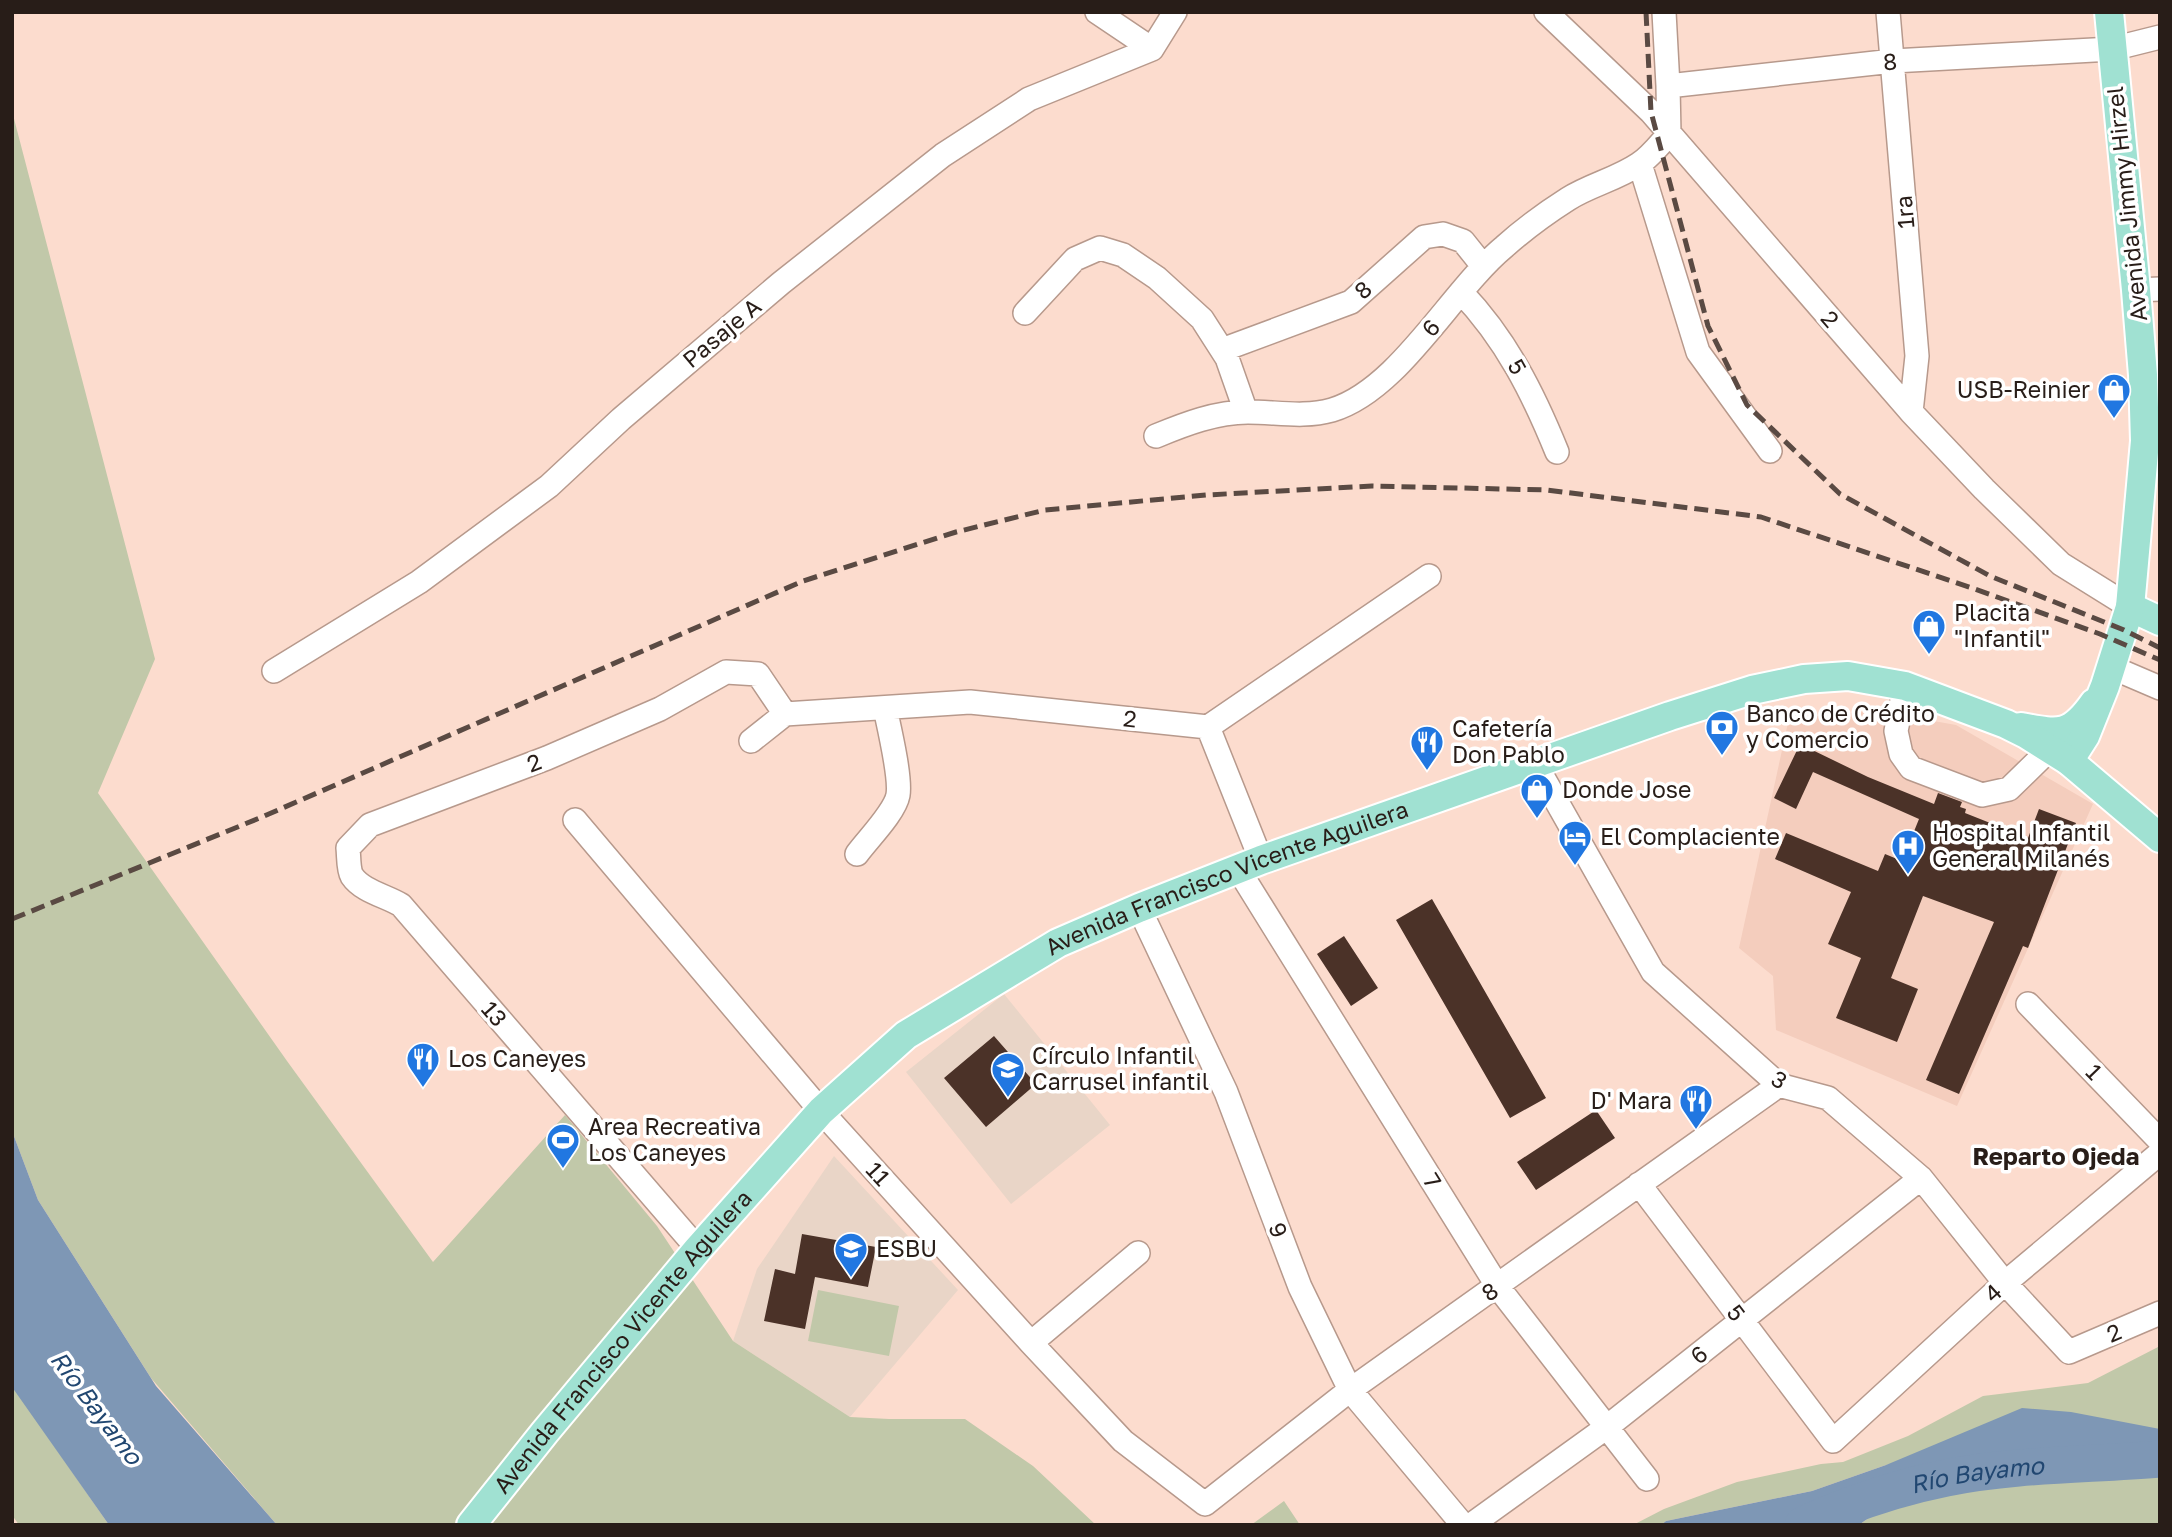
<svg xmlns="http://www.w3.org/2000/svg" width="2172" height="1537" viewBox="0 0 2172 1537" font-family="'Golos Text',sans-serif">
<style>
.built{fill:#f4cdbd}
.education{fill:#e9d5c7}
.green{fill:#c1c8a9}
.water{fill:#7e97b5}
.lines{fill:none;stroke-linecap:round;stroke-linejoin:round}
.river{stroke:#7e97b5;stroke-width:37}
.building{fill:#4b3228}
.minor-casing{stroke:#b7998c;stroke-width:26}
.major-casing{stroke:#fff;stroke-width:32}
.minor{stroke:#fff;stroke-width:23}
.major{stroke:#a0e1d2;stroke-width:28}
.rail{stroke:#5a4a43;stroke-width:5;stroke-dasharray:14 7;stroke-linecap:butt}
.labels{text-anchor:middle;stroke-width:7;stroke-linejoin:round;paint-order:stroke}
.street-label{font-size:23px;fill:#281d18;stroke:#fff}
.poi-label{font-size:23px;fill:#281d18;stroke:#fff;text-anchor:start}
.neighbourhood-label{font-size:24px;font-weight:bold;fill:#281d18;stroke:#fff}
.water-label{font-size:24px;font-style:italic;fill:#214771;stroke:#fff}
</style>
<rect width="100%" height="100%" fill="#fcdcce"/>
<path class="built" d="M1878,711L1956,725L2093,804L1957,1106L1776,1030L1773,976L1739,948L1789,718Z"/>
<path class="education" d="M1004,994L1110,1125L1011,1204L906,1072Z
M834,1156L958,1290L850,1417L733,1341L757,1269Z"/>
<path class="green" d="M12,111L155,659L98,793L287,1061L433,1262L565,1115L657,1226L733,1341L850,1417L889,1419H965L1033,1466L1096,1525H277L151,1378L38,1200L12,1131Z
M818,1290L899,1306L889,1356L808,1341Z
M2160,1346V1429L1886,1465L1812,1491L1666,1521L1661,1525H1633L1664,1509L1737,1482L1821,1464L1843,1462L1908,1436L1983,1396L2088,1383Z
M12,1387L18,1394L109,1525H19L12,1515Z
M2160,1446V1525H1859L1926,1475L2044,1450Z
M1284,1501L1300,1525H1251Z"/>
<path class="water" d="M12,1131L38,1200L156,1386L277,1525H109L12,1387Z
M2022,1408L2071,1412L2160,1429V1446L2044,1450L1926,1475L1859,1525H1661L1666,1521L1812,1491L1886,1465Z"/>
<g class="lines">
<path class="river" id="s1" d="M1803,1525C1849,1504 1896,1488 1946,1478C2016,1464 2089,1465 2160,1459"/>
</g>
<path class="building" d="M1800,744L1868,777L1934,804L1938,793L1962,802L1960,807L1966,809L1965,813L2028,838L2039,809L2076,823L2028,948L2023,946L1959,1094L1926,1080L1994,922L1923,896L1891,978L1918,989L1897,1042L1836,1018L1861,958L1828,944L1851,892L1775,859L1786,833L1878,871L1885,854L1902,861L1919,819L1813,772L1796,809L1774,798Z
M1432,899L1546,1098L1510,1118L1396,920Z
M1344,936L1378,988L1351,1006L1317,954Z
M994,1036L1036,1084L986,1127L944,1078Z
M1596,1110L1615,1138L1536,1190L1517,1162Z
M802,1234L876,1247L868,1287L815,1277L805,1329L764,1321L775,1269L795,1274Z"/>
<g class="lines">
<defs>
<path id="minor" d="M1097,12L1152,49
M1546,12L1651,112L1911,412L1984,489L2061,564L2130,607
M1664,12L1668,86
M1888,12L1917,356L1911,412
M1640,164L1698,352L1770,451
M2136,290L2160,289
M1461,292C1506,339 1533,393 1557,452
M1025,313L1075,259L1100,248L1123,255L1157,278L1202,319L1227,358L1246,412
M1222,350L1351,302L1424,237L1443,234L1463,241L1483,266
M1156,436C1185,424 1216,412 1248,412C1277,412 1304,418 1332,410C1399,390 1451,291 1504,247C1523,230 1546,213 1568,199C1590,185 1617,179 1639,164C1650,157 1660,144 1669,134L1668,86L1893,61L2112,49L2160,37
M2111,667L2160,688
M274,671L419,582L549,486L621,419L781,283L943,155L1029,99L1152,49L1175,12
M1905,686L1896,731L1901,754L1911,768L1982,795L2009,789L2050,749
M1208,727L1261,860
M751,741L785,714L970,702L1208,727L1429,576
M1536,765L1653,972L1779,1085L1828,1098L1921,1178L2005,1283L2069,1352L2160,1313
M575,820L821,1111L1031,1343L1123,1441L1205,1504L1350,1390L1779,1085
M857,854C868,839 895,812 898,795C901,777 889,727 885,708
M1238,869L1498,1287L1647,1479
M1139,908L1226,1092L1300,1287L1350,1390L1463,1525
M2028,1004L2160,1141
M1639,1184L1833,1441L2005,1283L2160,1153
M698,1249L401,905C386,896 362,891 352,876C348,869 349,856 348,848L370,825L547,758L660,709L726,672L758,674L785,714
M1031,1343L1138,1253
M1471,1525L1607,1427L1921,1178"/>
<g id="major">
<path d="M2130,607L2160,621"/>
<path d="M2021,727C2059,734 2070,737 2094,703"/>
<path d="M2069,761L2085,736L2105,686L2130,607L2145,441L2143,375L2136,290L2109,12"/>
<path id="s2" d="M471,1525L545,1432L698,1249L821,1111L906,1035L1058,943L1139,908L1261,860L1670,716L1752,690L1804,679L1848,676L1905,686L2006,724L2026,734L2069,761L2160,838"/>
</g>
</defs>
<use href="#minor" class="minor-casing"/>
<use href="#major" class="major-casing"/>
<use href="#minor" class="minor"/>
<use href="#major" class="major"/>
<path class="rail" d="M1646,12L1651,112L1708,326L1747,405L1840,494L1990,576L2124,630L2160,648
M12,919L262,817L803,581L956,532L1045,510L1206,495L1372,486L1547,490L1761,517L1972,588L2100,634L2160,660"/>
</g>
<defs>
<symbol id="shop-pin" viewBox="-11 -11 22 30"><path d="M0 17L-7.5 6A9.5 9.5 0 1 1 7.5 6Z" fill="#2177e1" stroke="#fff"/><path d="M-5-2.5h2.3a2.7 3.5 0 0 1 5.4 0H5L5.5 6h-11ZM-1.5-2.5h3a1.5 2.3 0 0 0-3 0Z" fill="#fff"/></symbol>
<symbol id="bank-pin" viewBox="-11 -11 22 30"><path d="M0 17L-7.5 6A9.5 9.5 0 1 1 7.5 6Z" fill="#2177e1" stroke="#fff"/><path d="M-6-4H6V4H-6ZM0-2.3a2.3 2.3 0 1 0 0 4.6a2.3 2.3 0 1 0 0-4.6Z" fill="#fff"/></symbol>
<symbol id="restaurant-pin" viewBox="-11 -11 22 30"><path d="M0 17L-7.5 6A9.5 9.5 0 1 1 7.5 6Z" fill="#2177e1" stroke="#fff"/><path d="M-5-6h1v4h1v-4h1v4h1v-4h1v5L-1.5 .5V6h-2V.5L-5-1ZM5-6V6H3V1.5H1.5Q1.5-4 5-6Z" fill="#fff"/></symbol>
<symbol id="hotel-pin" viewBox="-11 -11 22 30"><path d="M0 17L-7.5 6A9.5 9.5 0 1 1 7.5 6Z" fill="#2177e1" stroke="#fff"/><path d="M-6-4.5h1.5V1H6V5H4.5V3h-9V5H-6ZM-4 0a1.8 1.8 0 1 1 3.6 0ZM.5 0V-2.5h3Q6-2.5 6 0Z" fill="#fff"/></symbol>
<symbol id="hospital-pin" viewBox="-11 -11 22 30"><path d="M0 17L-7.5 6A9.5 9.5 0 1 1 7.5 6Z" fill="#2177e1" stroke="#fff"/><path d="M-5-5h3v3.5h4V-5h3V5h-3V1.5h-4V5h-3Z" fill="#fff"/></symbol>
<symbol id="school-pin" viewBox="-11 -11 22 30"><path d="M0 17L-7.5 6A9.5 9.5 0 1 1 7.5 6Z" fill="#2177e1" stroke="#fff"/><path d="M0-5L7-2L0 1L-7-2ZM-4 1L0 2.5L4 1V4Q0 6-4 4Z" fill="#fff"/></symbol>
<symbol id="stadium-pin" viewBox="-11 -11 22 30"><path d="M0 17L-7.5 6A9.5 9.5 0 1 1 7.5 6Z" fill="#2177e1" stroke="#fff"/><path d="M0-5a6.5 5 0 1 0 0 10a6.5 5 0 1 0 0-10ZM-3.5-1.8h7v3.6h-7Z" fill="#fff"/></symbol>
</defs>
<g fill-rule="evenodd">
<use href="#shop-pin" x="2095" y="371" width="38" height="52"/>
<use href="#shop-pin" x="1910" y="607" width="38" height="52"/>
<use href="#bank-pin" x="1703" y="708" width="38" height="52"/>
<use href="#restaurant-pin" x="1408" y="723" width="38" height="52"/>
<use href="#shop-pin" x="1518" y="771" width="38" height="52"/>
<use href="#hotel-pin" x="1556" y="818" width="38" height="52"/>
<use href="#hospital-pin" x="1889" y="827" width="38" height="52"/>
<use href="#restaurant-pin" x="404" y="1040" width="38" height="52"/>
<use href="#school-pin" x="989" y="1050" width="38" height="52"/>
<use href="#restaurant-pin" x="1677" y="1082" width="38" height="52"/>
<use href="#stadium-pin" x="544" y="1121" width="38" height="52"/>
<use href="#school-pin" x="832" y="1230" width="38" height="52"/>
</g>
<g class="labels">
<g class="street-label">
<text transform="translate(1890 62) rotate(-5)" y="8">8</text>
<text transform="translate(2127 204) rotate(-96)" y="8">Avenida Jimmy Hirzel</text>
<text transform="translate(1905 212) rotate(-95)" y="8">1ra</text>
<text transform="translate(1363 290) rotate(-42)" y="8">8</text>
<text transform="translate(1830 319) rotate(49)" y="8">2</text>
<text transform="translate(1431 328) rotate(-49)" y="8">6</text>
<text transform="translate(722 333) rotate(-40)" y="8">Pasaje A</text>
<text transform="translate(1517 367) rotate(61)" y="8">5</text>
<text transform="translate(1130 719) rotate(6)" y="8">2</text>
<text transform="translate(534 763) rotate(-21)" y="8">2</text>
<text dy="8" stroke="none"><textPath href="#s2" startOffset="1015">Avenida Francisco Vicente Aguilera</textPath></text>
<text transform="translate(494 1014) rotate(49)" y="8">13</text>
<text transform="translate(2094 1072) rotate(46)" y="8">1</text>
<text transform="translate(1779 1080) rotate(30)" y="8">3</text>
<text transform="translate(878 1174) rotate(48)" y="8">11</text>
<text transform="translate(1432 1181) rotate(58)" y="8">7</text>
<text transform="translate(1278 1230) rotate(69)" y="8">9</text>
<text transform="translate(1490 1292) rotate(-35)" y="8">8</text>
<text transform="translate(1993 1293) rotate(-42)" y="8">4</text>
<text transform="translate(1736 1313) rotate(53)" y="8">5</text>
<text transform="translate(2114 1333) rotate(-23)" y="8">2</text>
<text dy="8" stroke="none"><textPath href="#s2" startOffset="238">Avenida Francisco Vicente Aguilera</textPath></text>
<text transform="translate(1699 1355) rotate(-39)" y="8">6</text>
</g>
<g class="poi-label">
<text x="2090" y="398" text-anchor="end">USB-Reinier</text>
<text x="1954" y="621">Placita<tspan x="1954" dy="26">"Infantil"</tspan></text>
<text x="1746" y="722">Banco de Crédito<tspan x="1746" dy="26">y Comercio</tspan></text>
<text x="1452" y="737">Cafetería<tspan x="1452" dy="26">Don Pablo</tspan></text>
<text x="1562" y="798">Donde Jose</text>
<text x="1932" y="841">Hospital Infantil<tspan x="1932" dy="26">General Milanés</tspan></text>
<text x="1600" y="845">El Complaciente</text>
<text x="1032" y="1064">Círculo Infantil<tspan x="1032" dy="26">Carrusel infantil</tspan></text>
<text x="448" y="1067">Los Caneyes</text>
<text x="1672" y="1109" text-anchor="end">D' Mara</text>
<text x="588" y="1135">Area Recreativa<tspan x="588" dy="26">Los Caneyes</tspan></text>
<text x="876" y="1257">ESBU</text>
</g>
<g class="neighbourhood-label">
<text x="2056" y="1165">Reparto Ojeda</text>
</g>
<g class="water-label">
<text transform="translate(96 1408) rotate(53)" y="8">Río Bayamo</text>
<text dy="8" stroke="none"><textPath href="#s1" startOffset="182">Río Bayamo</textPath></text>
</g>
</g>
<rect width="2172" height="1537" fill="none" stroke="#281d18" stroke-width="28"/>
</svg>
